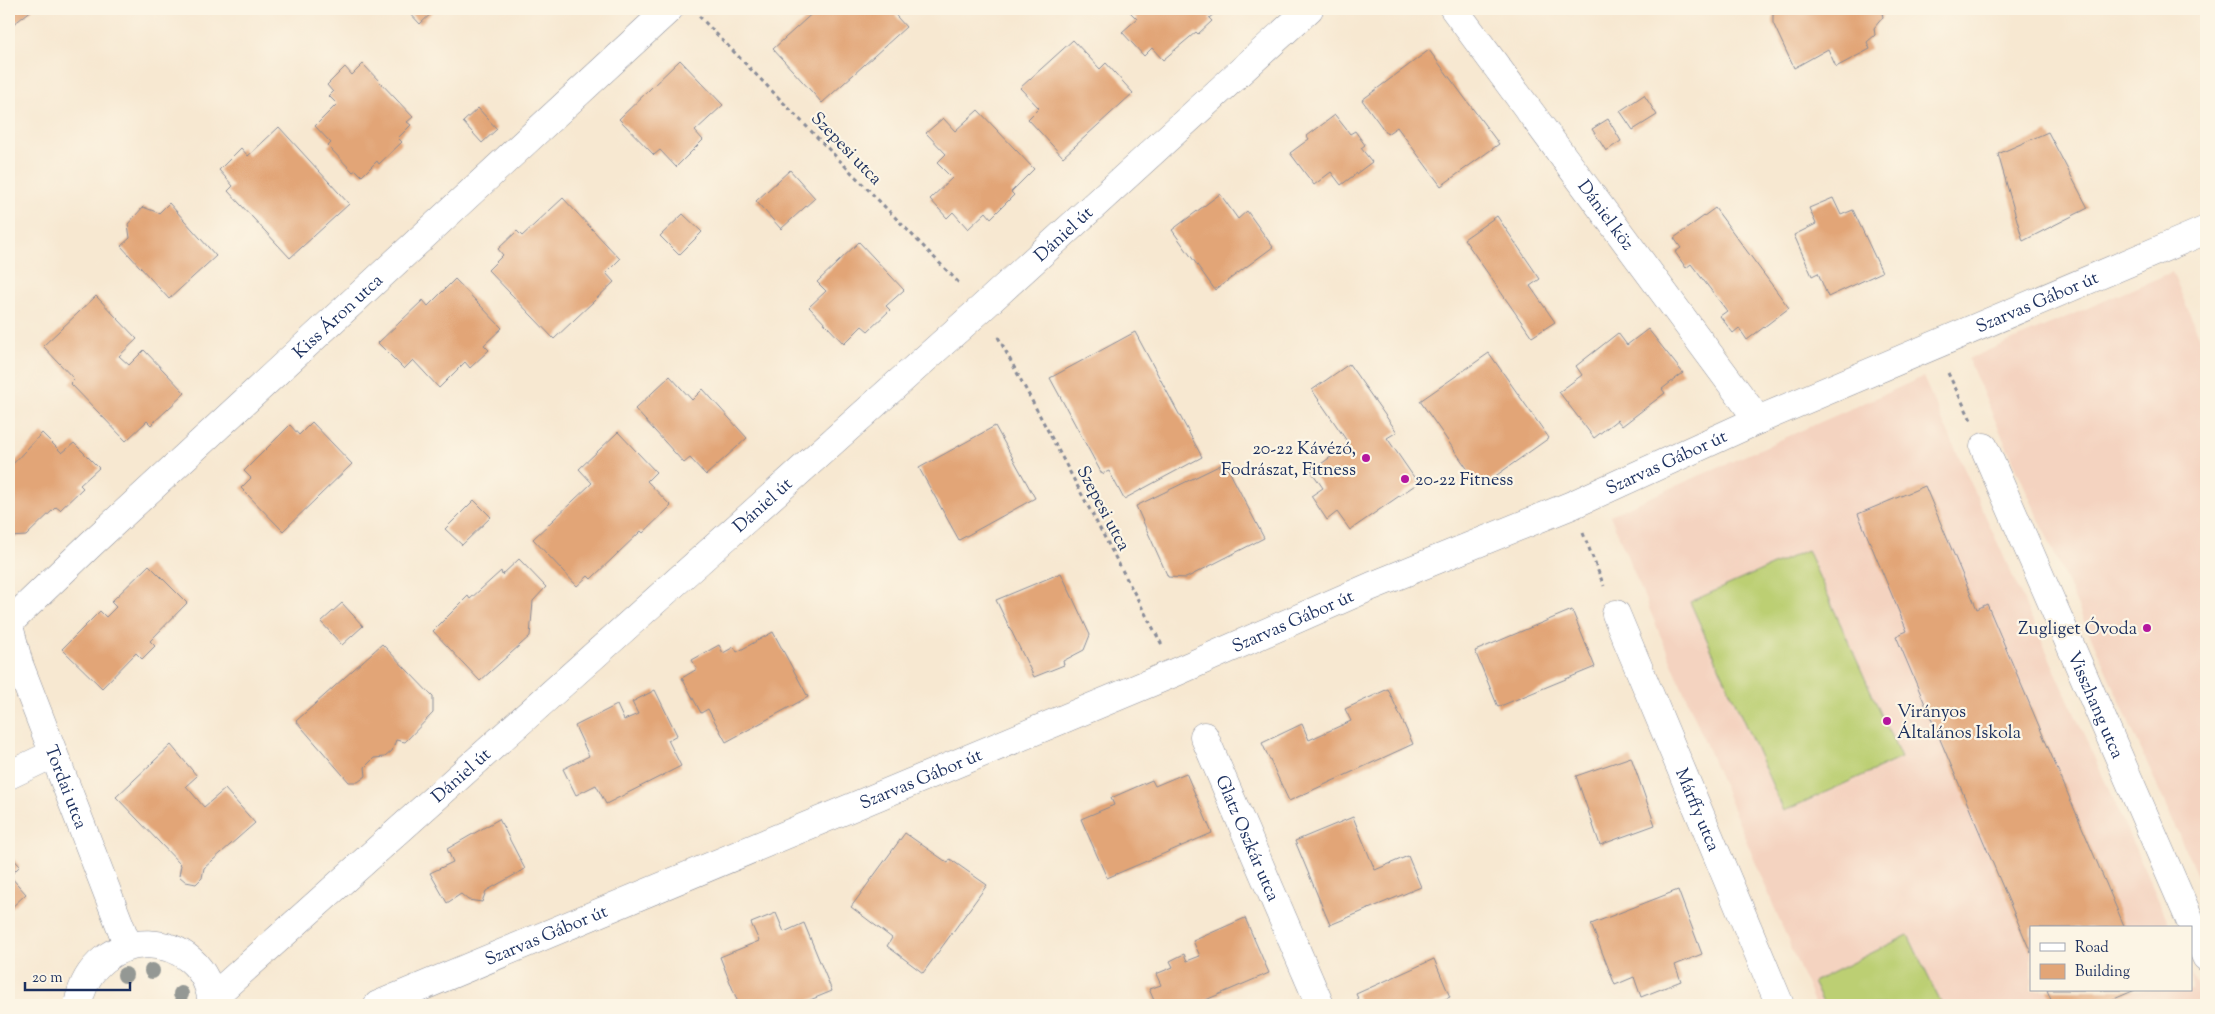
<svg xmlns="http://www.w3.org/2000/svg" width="2215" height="1014" viewBox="0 0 2215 1014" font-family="'Sorts Mill Goudy',serif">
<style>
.built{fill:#f4d3c0}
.garden{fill:#bccf73;stroke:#6c7f68}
.building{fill:#e2a577}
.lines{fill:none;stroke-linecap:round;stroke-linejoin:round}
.minor-casing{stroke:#898c98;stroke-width:29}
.path{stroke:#898c98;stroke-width:3;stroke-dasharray:4 4;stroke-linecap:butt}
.minor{stroke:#fff;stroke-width:28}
.tree{fill:#949894}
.poi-dot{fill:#b5179e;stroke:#fcf5e5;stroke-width:2}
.labels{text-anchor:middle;stroke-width:4.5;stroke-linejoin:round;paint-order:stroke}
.street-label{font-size:18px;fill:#1b2f5e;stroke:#fcf5e5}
.poi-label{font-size:18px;fill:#1b2f5e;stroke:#fcf5e5;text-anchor:end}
</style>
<rect width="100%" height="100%" fill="#fcf5e5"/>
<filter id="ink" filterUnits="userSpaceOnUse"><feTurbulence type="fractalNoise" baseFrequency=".02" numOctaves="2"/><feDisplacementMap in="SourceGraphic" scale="10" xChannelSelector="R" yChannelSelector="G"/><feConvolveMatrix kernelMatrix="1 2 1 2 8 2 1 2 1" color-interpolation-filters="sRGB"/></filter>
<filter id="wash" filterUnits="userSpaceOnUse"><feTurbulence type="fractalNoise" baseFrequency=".0096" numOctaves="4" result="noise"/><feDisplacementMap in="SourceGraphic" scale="20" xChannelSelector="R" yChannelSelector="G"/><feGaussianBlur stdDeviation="1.12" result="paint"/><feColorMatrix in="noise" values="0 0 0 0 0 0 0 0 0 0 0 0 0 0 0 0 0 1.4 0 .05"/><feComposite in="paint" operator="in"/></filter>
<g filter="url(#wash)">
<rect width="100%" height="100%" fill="#f7e8d1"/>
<path class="built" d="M2172,272L2206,352V896L1968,359Z
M1923,377L2171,928H2031V990H2191V974L2206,1005H1815L1610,515Z"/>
<path class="garden" d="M1807,550L1901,758L1784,811L1690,602Z
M1908,935L1941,1003L1937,1005H1824L1813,982Z"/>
<g id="blocks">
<path class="building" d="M9,9H33L9,28Z
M410,9H436L420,24L408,11Z
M817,9H890L906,27L822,103L773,49Z
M1127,9H1220L1209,18L1212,21L1198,34L1196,32L1163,60L1152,48L1144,56L1122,32L1137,19Z
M1777,9H1881L1883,17L1874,28L1875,35L1867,42L1870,49L1836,67L1828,49L1794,68L1773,23V14Z
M1073,40L1100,69L1106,63L1133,93L1063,157L1028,119L1039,108L1020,88Z
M1429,50L1499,144L1441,186L1397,127L1387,134L1362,100Z
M680,60L723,105L695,131L703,140L676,167L660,150L654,155L619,119Z
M363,64L413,117L407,122L411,125L398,138L402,142L379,164L377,161L362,176L356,170L353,172L328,146L331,143L315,126L337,104L329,96L333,92L327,85L345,67L352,75Z
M1644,95L1657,115L1633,130L1620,111Z
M478,108L497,129L482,143L463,122Z
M978,110L1034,169L1011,192L1014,195L991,218L986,212L968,229L953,212L947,218L930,199L952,178L937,163L946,154L926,133L943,118L955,131Z
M1335,115L1350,134L1355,131L1365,145L1361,148L1372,162L1341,185L1331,172L1314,185L1290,153L1309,139L1307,136Z
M1608,119L1621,141L1606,151L1592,129Z
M279,127L349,204L290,258L228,191L233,186L219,170L241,148L248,156Z
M2048,132L2088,208L2023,241L1998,154Z
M790,170L815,198L781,229L756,201Z
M1220,194L1238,219L1247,211L1273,247L1215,290L1172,230Z
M563,198L620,259L606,273L614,282L554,339L488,270L503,255L498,249L517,231L522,236Z
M1833,198L1841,215L1853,210L1882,272L1828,297L1818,273L1812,276L1794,235L1816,224L1809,208Z
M169,203L216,256L169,299L121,246L130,238L128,224L143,207L159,213Z
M1715,208L1789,308L1747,340L1739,328L1733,333L1720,316L1727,311L1691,264L1686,268L1675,252L1681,248L1674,238Z
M683,214L702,232L679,255L660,236Z
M1497,216L1540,279L1530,286L1555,322L1532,337L1464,239Z
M859,242L904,290L886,306L890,310L868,331L862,326L844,344L809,307L826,291L817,282Z
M455,279L502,328L484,345L489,350L470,368L465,362L439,388L413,360L404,369L378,343L423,300L428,306Z
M96,296L137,339L119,356L129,365L144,350L185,393L151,425L147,421L126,441L70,383L74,379L43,346Z
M1648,329L1683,373L1662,389L1665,393L1622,426L1617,420L1594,438L1559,392L1582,375L1576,366L1618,333L1627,345Z
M1135,332L1202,457L1124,499L1109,471L1102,474L1050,378Z
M1489,353L1549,438L1480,487L1420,401Z
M1349,364L1397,432L1387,438L1418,483L1350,530L1337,512L1327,520L1311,496L1323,488L1311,471L1349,444L1312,390Z
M670,376L692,400L703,389L747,438L706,475L690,458L684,463L635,409Z
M312,422L352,464L283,531L241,488L251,478L244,471L290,425L299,435Z
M995,426L1035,498L959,540L919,468Z
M618,432L656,472L647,481L671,506L643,533L641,531L591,579L588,576L577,586L533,539L592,483L579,469Z
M42,433L62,453L74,443L99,468L80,485L83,488L60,510L56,507L26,536L9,537V468Z
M1225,463L1264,538L1186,578L1168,577L1136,506Z
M1925,486L1977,609L1987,604L2125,928H2031V953L1896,636L1907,631L1858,514Z
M474,500L491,517L462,545L445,529Z
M519,559L546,587L533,601L530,636L480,681L433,631L468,596L470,599L501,571L502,575Z
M149,565L187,603L150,641L155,646L142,659L136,653L102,688L62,649L100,611L106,617L116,607L111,602Z
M1061,573L1090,635L1084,650L1063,661L1064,665L1034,677L996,600Z
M342,603L363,626L342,645L321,622Z
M1572,610L1595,667L1498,707L1475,651Z
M773,632L808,697L726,742L708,709L701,713L682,678L697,669L692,660L719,645L723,653L734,647L737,652Z
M382,644L433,697V713L405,742L396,740L392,751L385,757L374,758L365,767L366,776L358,782H349L296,721Z
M1388,689L1413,744L1289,801L1262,743L1302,724L1309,740L1351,721L1345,709Z
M655,690L677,735L668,740L681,766L606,804L596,785L576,795L563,769L589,756L575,726L617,705L624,720L638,714L632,702Z
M171,745L197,776L186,786L204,807L225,789L255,823L204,868L202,878L196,884L186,882L179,876L181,865L116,797Z
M1631,757L1655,825L1600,845L1576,776Z
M1186,773L1212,833L1107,878L1081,819L1114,805L1111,798L1152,780L1155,786Z
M1353,817L1375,870L1408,856L1421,887L1330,925L1295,841Z
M499,819L525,869L486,891L482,902L468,900L461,894L447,903L430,873L453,862L447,849Z
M905,833L948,863L950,859L987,885L923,973L887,946L892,938L851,907Z
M9,854L20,866L10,876L26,894L9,910Z
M1678,890L1702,954L1675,965L1681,981L1641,997L1634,977L1615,985L1591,924Z
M776,913L784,932L804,923L832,991L798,1005H739L720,957L759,941L751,923Z
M1245,918L1269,973L1194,1005H1156L1149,989L1161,985L1156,974L1173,967L1170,961L1184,954L1187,961L1200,956L1193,941Z
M1434,959L1450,997L1432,1005H1361L1356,994Z
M2047,990H2135L2100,1005H2053Z"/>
</g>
</g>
<g filter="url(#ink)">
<use href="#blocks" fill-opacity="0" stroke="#898c98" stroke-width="1"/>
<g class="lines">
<defs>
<g id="minor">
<path id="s1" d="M1454,9L1758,420"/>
<path id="s2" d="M1984,447L2206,957"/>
<path id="s3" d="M1616,614L1780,1005"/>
<path id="s4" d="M9,626L14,618L91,544L669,9"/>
<path id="s5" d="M9,626L19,664L128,946"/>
<path id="s6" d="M1204,736L1320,1005"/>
<path d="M9,775L53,754"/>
<path id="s7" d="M212,998L983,307L1309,9"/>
<path d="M78,1005C93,922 206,926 212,1005"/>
<path id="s8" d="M378,1005L1176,672L1372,586L1572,505L1758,420L2206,230"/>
</g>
</defs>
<use href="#minor" class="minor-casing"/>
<path class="path" d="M699,16L960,284
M998,337L1162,645
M1948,373L1971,420
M1583,533L1604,586"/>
<use href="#minor" class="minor"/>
</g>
<g class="tree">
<circle cx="152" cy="971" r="8"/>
<circle cx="125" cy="975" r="8"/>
<circle cx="181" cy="994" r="8"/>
</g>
</g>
<g class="poi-dot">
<circle cx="1366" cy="458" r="5"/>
<circle cx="1405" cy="479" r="5"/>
<circle cx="2147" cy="628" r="5"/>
<circle cx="1887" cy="721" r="5"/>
</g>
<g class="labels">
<g class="street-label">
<text transform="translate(847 148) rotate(46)" y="6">Szepesi utca</text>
<text dy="6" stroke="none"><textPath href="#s1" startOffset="256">Dániel köz</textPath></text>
<text dy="6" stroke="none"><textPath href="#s7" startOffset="1144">Dániel út</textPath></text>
<text dy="6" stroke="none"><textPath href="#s8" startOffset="1802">Szarvas Gábor út</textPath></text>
<text dy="6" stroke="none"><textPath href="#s4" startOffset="452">Kiss Áron utca</textPath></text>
<text dy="6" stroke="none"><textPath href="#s8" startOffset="1398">Szarvas Gábor út</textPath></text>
<text dy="6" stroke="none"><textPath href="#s7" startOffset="739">Dániel út</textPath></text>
<text transform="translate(1104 508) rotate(62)" y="6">Szepesi utca</text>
<text dy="6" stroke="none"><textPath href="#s8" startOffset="992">Szarvas Gábor út</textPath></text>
<text dy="6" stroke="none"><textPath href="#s2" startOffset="281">Visszhang utca</textPath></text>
<text dy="6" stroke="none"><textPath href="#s7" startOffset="334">Dániel út</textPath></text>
<text dy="6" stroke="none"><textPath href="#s8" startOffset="588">Szarvas Gábor út</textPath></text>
<text dy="6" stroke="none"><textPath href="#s5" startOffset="171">Tordai utca</textPath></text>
<text dy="6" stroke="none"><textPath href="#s3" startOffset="212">Márffy utca</textPath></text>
<text dy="6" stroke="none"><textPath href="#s6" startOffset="111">Glatz Oszkár utca</textPath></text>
<text dy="6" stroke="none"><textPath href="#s8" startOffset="182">Szarvas Gábor út</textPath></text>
</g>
<g class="poi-label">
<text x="1356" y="454">20-22 Kávézó,<tspan x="1356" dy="21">Fodrászat, Fitness</tspan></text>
<text x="1415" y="485" text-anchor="start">20-22 Fitness</text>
<text x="2137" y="634">Zugliget Óvoda</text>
<text x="1897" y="717" text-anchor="start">Virányos<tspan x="1897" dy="21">Általános Iskola</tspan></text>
</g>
</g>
<rect width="2215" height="1014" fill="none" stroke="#fcf5e5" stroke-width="30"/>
<rect x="2030" y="926" width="162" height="65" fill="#fcf5e5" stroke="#a2a6af"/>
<rect x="2040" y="943" width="25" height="8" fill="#ffffff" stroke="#a2a6af"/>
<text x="2075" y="952" font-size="15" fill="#1b2f5e">Road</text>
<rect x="2040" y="964" width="25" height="15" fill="#e2a577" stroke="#a2a6af"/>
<text x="2075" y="976" font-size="15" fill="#1b2f5e">Building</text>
<path d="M25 982v8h105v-8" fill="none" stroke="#1b2f5e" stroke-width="2.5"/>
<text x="32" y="982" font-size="15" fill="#1b2f5e" stroke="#fcf5e5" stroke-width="4" paint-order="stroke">20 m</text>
</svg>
